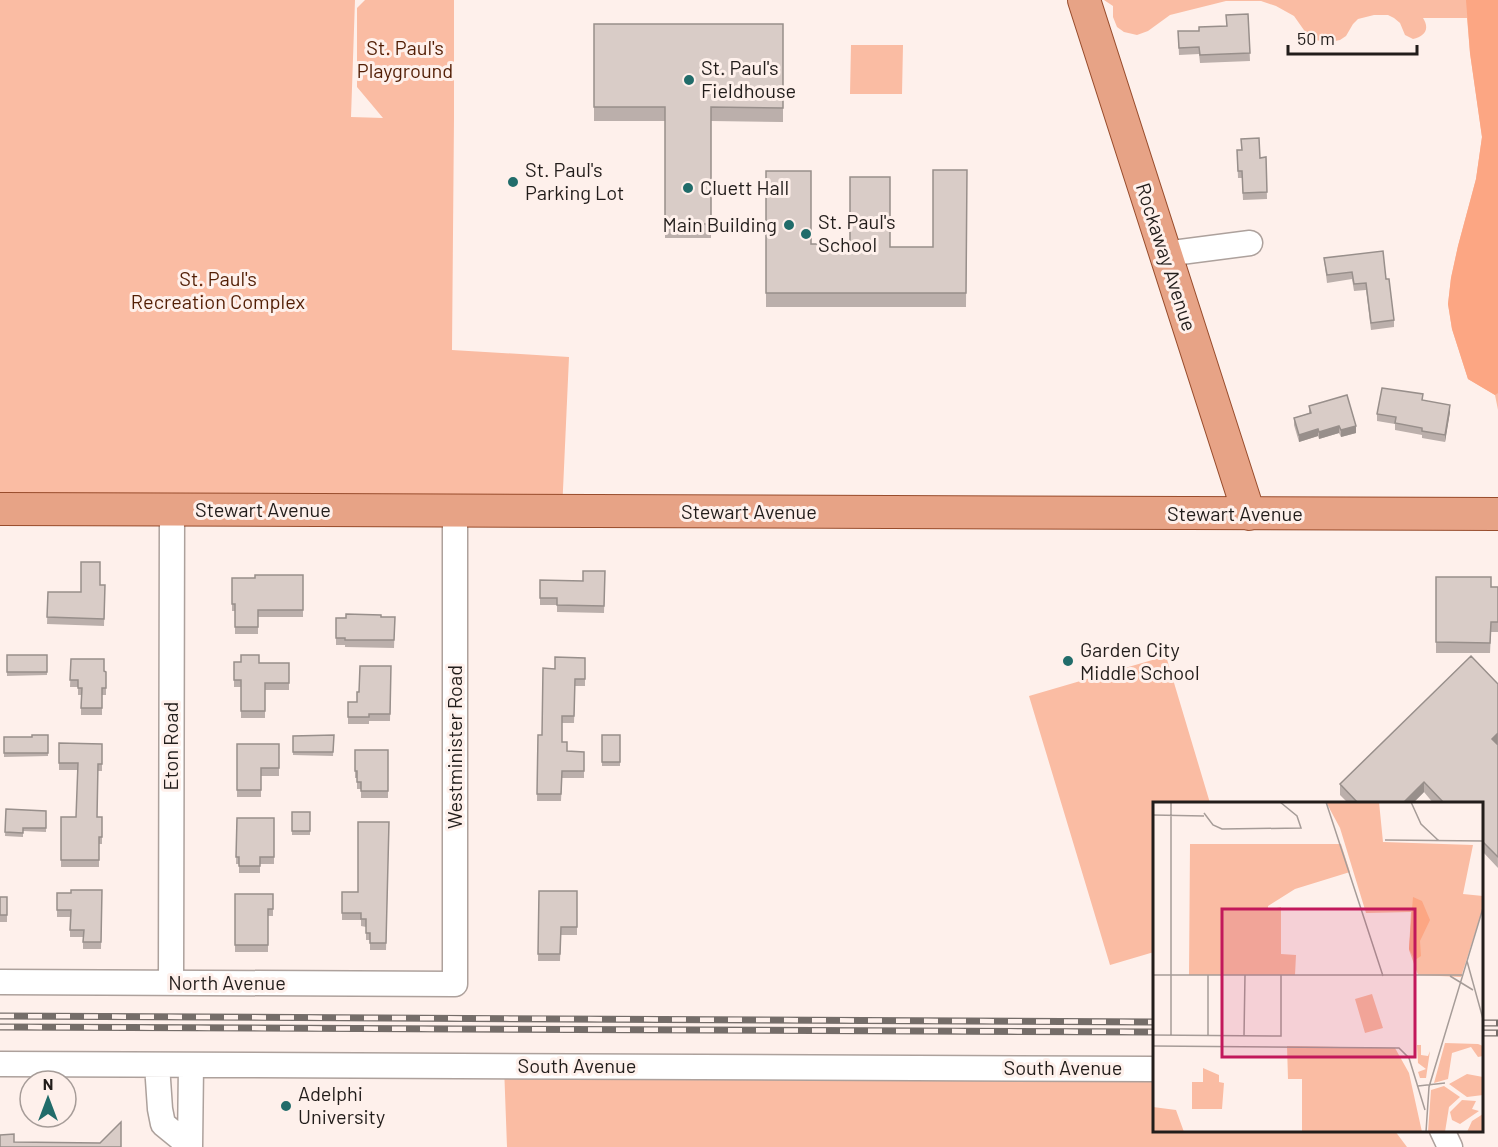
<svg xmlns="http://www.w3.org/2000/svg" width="1498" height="1147" viewBox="0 0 1498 1147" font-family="Barlow,sans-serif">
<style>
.green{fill:#fabca3}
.water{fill:#fca683}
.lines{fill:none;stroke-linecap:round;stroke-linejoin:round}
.minor-casing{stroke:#ada19c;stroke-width:27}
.major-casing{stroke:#984c2c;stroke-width:34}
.minor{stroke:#fff;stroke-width:24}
.major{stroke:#e7a386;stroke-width:32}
.rail-casing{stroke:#756d69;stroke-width:7}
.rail{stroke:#fef0eb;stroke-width:4.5;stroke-dasharray:14;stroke-linecap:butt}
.wall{fill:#bbafab}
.shaded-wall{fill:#988f8b}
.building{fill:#d9ccc7;stroke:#988f8b;stroke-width:1.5}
.poi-dot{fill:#216c6a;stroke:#fef0eb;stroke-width:2}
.labels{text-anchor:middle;stroke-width:6;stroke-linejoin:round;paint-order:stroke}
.park-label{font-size:20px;fill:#521e05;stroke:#fef0eb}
.poi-label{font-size:20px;fill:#221d1b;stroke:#fef0eb;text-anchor:start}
.street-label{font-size:20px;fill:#221d1b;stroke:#fef0eb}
.inset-road{fill:none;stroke:#a69c98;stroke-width:1.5}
.view{fill:#c2185b;fill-opacity:0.15;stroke:#c2185b;stroke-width:3}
.inset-edge{fill:none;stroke:#221d1b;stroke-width:3}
</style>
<rect width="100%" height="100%" fill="#fef0eb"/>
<path class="green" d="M0,0H355L351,117L383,118L357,87V8L365,0H454V118L452,350L569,357L562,512L0,509Z
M1104,0H1498V410L1495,395L1468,379L1452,329L1448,304L1451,278L1458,246L1476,179L1482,137L1470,53L1467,18H1423C1430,29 1425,36 1413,39L1405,35L1400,23L1394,18L1388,15H1374L1358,19L1353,24L1346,36L1340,40L1330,42L1314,40L1306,33L1294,16L1276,6L1261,1H1226L1170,15L1148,31L1137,35L1124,32L1117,27L1113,17V6Z
M851,45H903L902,94H850Z
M1166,656L1210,803L1154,804V952L1110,965L1029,696Z
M504,1066L1154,1077V1130L1395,1131L1407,1147H507Z"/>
<path class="water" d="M1466,0H1498V393L1495,395L1468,379L1452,329L1448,304L1451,278L1458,246L1476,179L1482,137L1470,53Z"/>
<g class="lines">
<defs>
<path id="minor" d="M1165,254L1250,243
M0,982L455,984V511
M171,982L172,510
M0,1064L1154,1069
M157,1065L160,1109L163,1124L190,1146
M1442,1130L1450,1147
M190,1147L191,1065"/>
<path id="major" d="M1084,0L1249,514
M0,509L1498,514"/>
</defs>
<use href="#minor" class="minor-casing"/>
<use href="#major" class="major-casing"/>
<use href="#minor" class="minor"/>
<use href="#major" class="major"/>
<defs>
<path id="rail" d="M0,1016L1154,1022
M1482,1023H1498
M0,1027L1154,1032
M1482,1033H1498"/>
</defs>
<use href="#rail" class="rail-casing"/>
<use href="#rail" class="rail"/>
</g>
<path class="wall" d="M1248,14L1250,61L1200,63L1199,54L1179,55L1178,31H1199L1226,26Z
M594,24H783V122L711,121V238H665V121H594Z
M1237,150L1260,158L1266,157L1267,199L1243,200L1242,178H1238Z
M967,170L966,307H766V171L811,244L890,247H933Z
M1324,258L1386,279L1394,320V327L1371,330L1366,290L1354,291L1352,279L1327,283Z
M1423,400L1450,412L1445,442L1422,438V435L1395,430V424L1377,421V414Z
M1309,406L1356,433L1341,437L1339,433L1319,439L1318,436L1299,442L1294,425V418L1309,413Z
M605,571L604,613L557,612V605H540V580L583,581Z
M303,575V617H258V634H235V611H232V578H255Z
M1436,577L1491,587H1498V632H1491L1490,653H1436Z
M100,585H105L104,626L47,624L48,592H81Z
M381,617H395L394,648L345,647V645H336V618Z
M7,655H47V675L7,676Z
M585,658V686H575L574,723H562V742L567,751L584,752V778H562L561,801H537L538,735H542L555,669Z
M71,659L106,672V695H102V715H81V695H78V687H70Z
M259,663H289V690H265V718H241V687H234V680Z
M391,666L390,721H369V724H348V702H357L359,692Z
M48,735V756L4,757V737H32Z
M334,735L333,756L293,755V736Z
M602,735H620V766H602Z
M59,743L102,744V771H98L97,817H102V844H99V867H61V817H76L78,770H59Z
M237,744H279V776H261V797H237Z
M1497,744L1498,868L1482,851V804H1434L1424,792L1412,804H1349L1340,795V784Z
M355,750H388V798H361V789H357V778H355Z
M6,809L46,811V832L23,831V837L5,836Z
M292,812H310V835H292Z
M237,818H274V864H260V873H239V864H236Z
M389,822L386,950H370V940H366V927L361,926V920H342V892H358Z
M102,890L101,949H83V937H70V917H57V893H71Z
M539,891H577V935H561L560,961H538Z
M235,894H273V916H268V952H235Z
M0,897H7V922H0Z"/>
<path class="shaded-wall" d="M1450,405V412L1445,442V435Z
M1339,426V433L1319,439V432Z
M1356,426V433L1341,437V430Z
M1318,429V436L1299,442V435Z
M1498,733V744L1492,749V739Z
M1424,782V792L1412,804H1402Z"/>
<path class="building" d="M1248,14L1250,53L1200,55L1199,47L1179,48L1178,31H1199V27L1227,26L1226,15Z
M594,24H783V108L711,107V224H665V107H594Z
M1259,138L1260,158L1266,157L1267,192L1243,193L1242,171H1238L1237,150H1242L1241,139Z
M933,170H967L966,293H766V171H811V244H850V177H890V247H933Z
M1383,251L1386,279H1389L1394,320L1371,323L1366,283L1354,284L1352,272L1327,275L1324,258Z
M1382,388L1423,394L1422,400L1450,405L1445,435L1422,431V428L1395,423L1396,417L1377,414Z
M1347,395L1356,426L1341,430L1339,426L1319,432L1318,429L1299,435L1294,418L1311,413L1309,406Z
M81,562H100V585H105L104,619L47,617L48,592H81Z
M583,571H605L604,606L557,605V598H540V580L583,581Z
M255,575H303V610H258V627H235V604H232V578H255Z
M1436,577H1491V587H1498V622H1491L1490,643L1436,642Z
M346,614L381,615V617H395L394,640H345V638H336V618H346Z
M7,655H47V672H7Z
M241,655H259V663H289V683H265V711H241V680H234V662H241Z
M1471,656L1498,684V733L1492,739L1498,745V857L1482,841V804H1445L1424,782L1402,804H1359L1340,784Z
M555,657L585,658V679H575L574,716H562V742H567V751L584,752V771H562L561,794H537L538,735H542L543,668L555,669Z
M71,659H104V671L106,672V688H102V708H81L82,688H78V680H70Z
M360,666H391L390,714H369V717H348V702H357V692H359Z
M32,735H48V753H4V737H32Z
M334,735L333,752H293V736Z
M602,735H620V762H602Z
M59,743L102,744V764H98L97,817H102V837H99V860H61V817H76L78,763H59Z
M237,744H279V768H261V790H237Z
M355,750H388V791H361V782H357V771H355Z
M6,809L46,811V828H23V833L5,832Z
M292,812H310V831H292Z
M237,818H274V857H260V866H239V857H236Z
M358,822H389L386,943H370V933H366V919H361V913H342V892H358Z
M71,890H102L101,942H83L84,930H70L71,910H57V893H71Z
M539,891H577V927H561L560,954H538Z
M235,894H273V909H268V945H235Z
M0,897H7V915H0Z
M121,1122V1147H0V1135L14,1134V1142L100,1143Z"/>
<g class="poi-dot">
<circle cx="689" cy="80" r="6"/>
<circle cx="513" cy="182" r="6"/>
<circle cx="688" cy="188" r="6"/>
<circle cx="789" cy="225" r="6"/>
<circle cx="806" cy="234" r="6"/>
<circle cx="1068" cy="661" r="6"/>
<circle cx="286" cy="1106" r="6"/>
</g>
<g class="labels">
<g class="park-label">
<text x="405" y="55">St. Paul's<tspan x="405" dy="23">Playground</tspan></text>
<text x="218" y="286">St. Paul's<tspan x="218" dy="23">Recreation Complex</tspan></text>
</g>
<g class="poi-label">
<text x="701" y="75">St. Paul's<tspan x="701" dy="23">Fieldhouse</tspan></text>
<text x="525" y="177">St. Paul's<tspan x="525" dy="23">Parking Lot</tspan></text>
<text x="700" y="195">Cluett Hall</text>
<text x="818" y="229">St. Paul's<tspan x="818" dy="23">School</tspan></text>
<text x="777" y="232" text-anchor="end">Main Building</text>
<text x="1080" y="657">Garden City<tspan x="1080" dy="23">Middle School</tspan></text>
<text x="298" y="1101">Adelphi<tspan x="298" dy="23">University</tspan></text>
</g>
<g class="street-label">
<text transform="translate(1166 257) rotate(72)" y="7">Rockaway Avenue</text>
<text x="263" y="517">Stewart Avenue</text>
<text x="749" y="519">Stewart Avenue</text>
<text x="1235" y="521">Stewart Avenue</text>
<text transform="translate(171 746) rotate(-90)" y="7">Eton Road</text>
<text transform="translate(455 747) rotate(-90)" y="7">Westminister Road</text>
<text x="227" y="990">North Avenue</text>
<text x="577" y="1073">South Avenue</text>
<text x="1063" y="1075">South Avenue</text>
</g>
</g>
<g transform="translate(1153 802)">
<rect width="330" height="330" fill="#fef0eb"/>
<path d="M173,0H226L230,40L320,43L310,92L330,94V106L308,175L265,173L256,148L258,110L213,111L187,26ZM37,42H188L197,70L142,87L115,104V108L128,105V152L143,153L142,173H36ZM219,192L230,226L212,231L202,197ZM292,241L325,242L330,244V254L325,255L318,245L299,251L295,277L281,281ZM264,243H268V253L275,254L277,249L273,276H267L265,270L273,267L265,261ZM134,244L242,246L256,271L269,330H149V277H135ZM50,266L66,273V280L71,281L69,307H39V280H50ZM314,272L330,275V293L314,295L296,282ZM291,284L307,295L296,305L292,330H275L278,288ZM309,298L323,299L319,307L326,309L307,322L299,318L297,310ZM0,305L23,308L31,330H0ZM330,312V330H314L319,319Z" fill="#fabca3"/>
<path d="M260,95L269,99L277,118L267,139L268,154L262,158L256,147Z" fill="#fca683"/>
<path class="inset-road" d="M173,0L230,174M258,0L268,22L286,39M51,11L60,23L69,27L148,26L144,14L127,0M0,13L51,14M232,38L330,39M314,159L330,217M0,173H309M297,174L320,188M0,233L128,234V173M18,233V0M55,234V173M91,234L92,173M0,244L246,246L256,256L272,308M265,284L292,281M273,330L276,285L330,106"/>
<path class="view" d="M69,107H262V255H69Z"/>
<rect width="330" height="330" class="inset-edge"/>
</g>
<g transform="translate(48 1099)"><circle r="28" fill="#fef0eb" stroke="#a69c98" stroke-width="1.5"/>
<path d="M0-4.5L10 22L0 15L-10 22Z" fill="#216c6a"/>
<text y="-9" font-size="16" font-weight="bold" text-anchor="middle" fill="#221d1b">N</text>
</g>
<path d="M1288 45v9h129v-9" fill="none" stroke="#221d1b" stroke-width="3"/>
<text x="1297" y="45" font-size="18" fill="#221d1b" stroke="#fef0eb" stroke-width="4.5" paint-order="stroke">50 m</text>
</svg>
